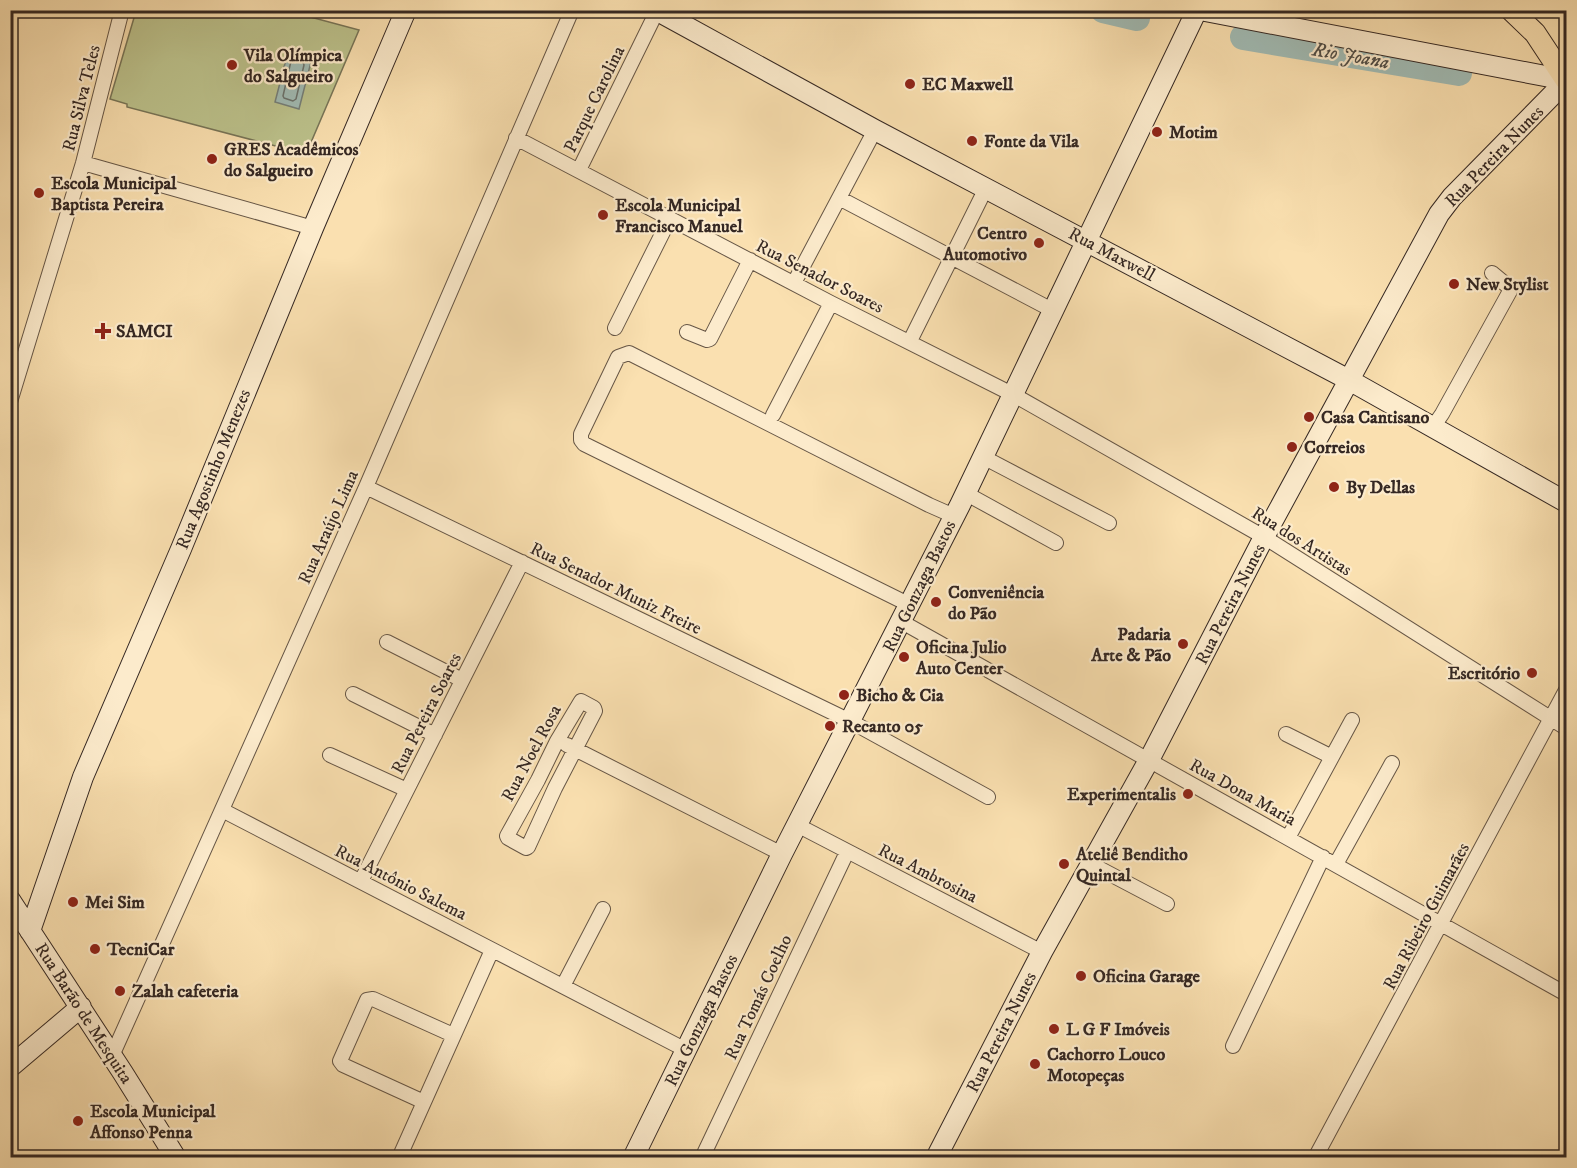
<svg xmlns="http://www.w3.org/2000/svg" width="1577" height="1168" viewBox="0 0 1577 1168" font-family="'IM FELL DW Pica',serif">
<style>
.green{fill:#bcc28c;stroke:#787558;stroke-width:1.5}
.water{fill:#a1bbb4;stroke:#76807a;stroke-width:1.5}
.lines{fill:none;stroke-linecap:round;stroke-linejoin:round}
.shore{stroke:#6b726c;stroke-width:1.5}
.river{stroke:#a1bbb4;stroke-width:26}
.street-casing{stroke:#665646;stroke-width:16}
.secondary-casing{stroke:#352823;stroke-width:22}
.primary-casing{stroke:#352823;stroke-width:23}
.street{stroke:#fcebcc;stroke-width:14}
.secondary{stroke:#fcebcc;stroke-width:20}
.primary{stroke:#fae0b0;stroke-width:21}
.poi-dot{fill:#8f2418;stroke:#fcebcc;stroke-width:2}
.labels{text-anchor:middle;stroke-width:4.5;stroke-linejoin:round;paint-order:stroke}
.poi-label{font-size:18px;font-weight:bold;fill:#352823;stroke:#fcebcc;text-anchor:start}
.street-label{font-size:18px;fill:#352823;stroke:#fcebcc}
.water-label{font-size:20px;font-style:italic;fill:#504d47;stroke:#fcebcc}
</style>
<rect width="100%" height="100%" fill="#fae0b0"/>
<filter id="stains"><feTurbulence type="fractalNoise" baseFrequency=".00333" numOctaves="4"/><feColorMatrix values="0 0 0 0 .2 0 0 0 0 .09 0 0 0 0 .02 0 0 0 .5 -.17"/></filter>
<radialGradient id="worn" r=".72"><stop offset=".6" stop-color="#630" stop-opacity="0"/><stop offset="1" stop-color="#630" stop-opacity=".3"/></radialGradient>
<path class="green" d="M136,11H288L359,30L306,154L127,107V104L110,99Z"/>
<path class="water" d="M288,52L312,58L299,109L275,102Z"/>
<g class="lines">
<path class="shore" d="M294,59L303,62L304,65L296,99L293,101L284,98L283,96L291,61Z"/>
<path class="river" d="M1103,10L1137,18
M1243,37L1459,73"/>
<defs>
<path id="street" d="M516,138L831,303L1014,395L1264,537L1566,728
M83,163L313,228
M579,170L657,11
M839,198L1054,311
M794,283L875,130
M615,328L670,218
M687,332L707,340L710,339L750,260
M910,341L986,188
M10,402L83,163L122,10
M773,415L831,303
M1433,427L1442,414L1510,291V288L1492,273
M983,457L1109,523
M366,487L850,721L988,797
M965,493L1056,543
M910,605L584,444L581,440V434L618,357L629,353L929,505L954,516
M902,622L1566,994
M387,642L462,680
M353,694L435,735
M581,701L594,708L595,711L555,788L528,847L526,848L508,838L507,836L538,780L557,741Z
M1286,734L1332,757
M567,745L782,854
M330,755L407,790
M222,810L686,1050
M797,825L1042,952
M1288,838L1352,720
M1091,864L1167,904
M1336,864L1392,763
M361,881L522,562
M563,986L603,909
M1233,1046L1323,857
M112,1056L366,487L572,10
M424,1102L343,1065L340,1061L367,1000L373,999L453,1035
M399,1158L492,950
M702,1158L847,852
M1315,1158L1566,690"/>
<path id="secondary" d="M656,10L875,130L1349,380L1566,502
M1200,10L1566,80
M10,900L123,1073L176,1158
M30,931L83,777L181,549L313,228L406,10
M10,1067L81,1007
M633,1158L782,854L960,505L1197,10
M936,1158L1042,952L1149,760L1264,537L1439,214L1452,197L1566,81"/>
<path id="primary" d="M1511,10L1535,33L1566,80"/>
</defs>
<use href="#street" class="street-casing"/>
<use href="#secondary" class="secondary-casing"/>
<use href="#primary" class="primary-casing"/>
<use href="#street" class="street"/>
<use href="#secondary" class="secondary"/>
<use href="#primary" class="primary"/>
</g>
<g class="poi-dot">
<circle cx="232" cy="65" r="6"/>
<circle cx="910" cy="84" r="6"/>
<circle cx="1157" cy="132" r="6"/>
<circle cx="972" cy="141" r="6"/>
<circle cx="212" cy="159" r="6"/>
<circle cx="39" cy="193" r="6"/>
<circle cx="603" cy="215" r="6"/>
<circle cx="1039" cy="243" r="6"/>
<circle cx="1454" cy="284" r="6"/>
<path d="M100 322h6v6h6v6h-6v6h-6v-6h-6v-6h6z"/>
<circle cx="1309" cy="417" r="6"/>
<circle cx="1292" cy="447" r="6"/>
<circle cx="1334" cy="487" r="6"/>
<circle cx="936" cy="602" r="6"/>
<circle cx="1183" cy="644" r="6"/>
<circle cx="904" cy="657" r="6"/>
<circle cx="1532" cy="673" r="6"/>
<circle cx="844" cy="695" r="6"/>
<circle cx="830" cy="726" r="6"/>
<circle cx="1188" cy="794" r="6"/>
<circle cx="1064" cy="864" r="6"/>
<circle cx="73" cy="902" r="6"/>
<circle cx="95" cy="949" r="6"/>
<circle cx="1081" cy="976" r="6"/>
<circle cx="120" cy="991" r="6"/>
<circle cx="1054" cy="1029" r="6"/>
<circle cx="1035" cy="1064" r="6"/>
<circle cx="78" cy="1121" r="6"/>
</g>
<g class="labels">
<g class="poi-label">
<text x="244" y="61">Vila Olímpica<tspan x="244" dy="21">do Salgueiro</tspan></text>
<text x="922" y="90">EC Maxwell</text>
<text x="1169" y="138">Motim</text>
<text x="984" y="147">Fonte da Vila</text>
<text x="224" y="155">GRES Acadêmicos<tspan x="224" dy="21">do Salgueiro</tspan></text>
<text x="51" y="189">Escola Municipal<tspan x="51" dy="21">Baptista Pereira</tspan></text>
<text x="615" y="211">Escola Municipal<tspan x="615" dy="21">Francisco Manuel</tspan></text>
<text x="1027" y="239" text-anchor="end">Centro<tspan x="1027" dy="21">Automotivo</tspan></text>
<text x="1466" y="290">New Stylist</text>
<text x="116" y="337">SAMCI</text>
<text x="1321" y="423">Casa Cantisano</text>
<text x="1304" y="453">Correios</text>
<text x="1346" y="493">By Dellas</text>
<text x="948" y="598">Conveniência<tspan x="948" dy="21">do Pão</tspan></text>
<text x="1171" y="640" text-anchor="end">Padaria<tspan x="1171" dy="21">Arte &amp; Pão</tspan></text>
<text x="916" y="653">Oficina Julio<tspan x="916" dy="21">Auto Center</tspan></text>
<text x="1520" y="679" text-anchor="end">Escritório</text>
<text x="856" y="701">Bicho &amp; Cia</text>
<text x="842" y="732">Recanto 05</text>
<text x="1176" y="800" text-anchor="end">Experimentalis</text>
<text x="1076" y="860">Ateliê Benditho<tspan x="1076" dy="21">Quintal</tspan></text>
<text x="85" y="908">Mei Sim</text>
<text x="107" y="955">TecniCar</text>
<text x="1093" y="982">Oficina Garage</text>
<text x="132" y="997">Zalah cafeteria</text>
<text x="1066" y="1035">L G F Imóveis</text>
<text x="1047" y="1060">Cachorro Louco<tspan x="1047" dy="21">Motopeças</tspan></text>
<text x="90" y="1117">Escola Municipal<tspan x="90" dy="21">Affonso Penna</tspan></text>
</g>
<g class="street-label">
<text transform="translate(81 98) rotate(-76)" y="6">Rua Silva Teles</text>
<text transform="translate(594 99) rotate(-64)" y="6">Parque Carolina</text>
<text transform="translate(1494 156) rotate(-46)" y="6">Rua Pereira Nunes</text>
<text transform="translate(1112 254) rotate(28)" y="6">Rua Maxwell</text>
<text transform="translate(820 276) rotate(27)" y="6">Rua Senador Soares</text>
<text transform="translate(213 469) rotate(-68)" y="6">Rua Agostinho Menezes</text>
<text transform="translate(328 527) rotate(-66)" y="6">Rua Araújo Lima</text>
<text transform="translate(1302 541) rotate(32)" y="6">Rua dos Artistas</text>
<text transform="translate(919 586) rotate(-64)" y="6">Rua Gonzaga Bastos</text>
<text transform="translate(616 588) rotate(26)" y="6">Rua Senador Muniz Freire</text>
<text transform="translate(1230 604) rotate(-63)" y="6">Rua Pereira Nunes</text>
<text transform="translate(426 713) rotate(-63)" y="6">Rua Pereira Soares</text>
<text transform="translate(531 753) rotate(-62)" y="6">Rua Noel Rosa</text>
<text transform="translate(1243 792) rotate(29)" y="6">Rua Dona Maria</text>
<text transform="translate(928 873) rotate(27)" y="6">Rua Ambrosina</text>
<text transform="translate(401 882) rotate(27)" y="6">Rua Antônio Salema</text>
<text transform="translate(1426 916) rotate(-62)" y="6">Rua Ribeiro Guimarães</text>
<text transform="translate(758 997) rotate(-65)" y="6">Rua Tomás Coelho</text>
<text transform="translate(84 1013) rotate(57)" y="6">Rua Barão de Mesquita</text>
<text transform="translate(701 1020) rotate(-64)" y="6">Rua Gonzaga Bastos</text>
<text transform="translate(1001 1032) rotate(-63)" y="6">Rua Pereira Nunes</text>
</g>
<g class="water-label">
<text transform="translate(1351 55) rotate(10)" y="7">Rio Joana</text>
</g>
</g>
<rect width="1577" height="1168" fill="none" stroke="#fae0b0" stroke-width="36"/>
<rect x="12" y="12" width="1553" height="1144" fill="none" stroke="#352823" stroke-width="3"/>
<rect x="18" y="18" width="1541" height="1132" fill="none" stroke="#352823" stroke-width="1.5"/>
<rect width="100%" height="100%" filter="url(#stains)"/>
<rect width="100%" height="100%" fill="url(#worn)"/>
</svg>
